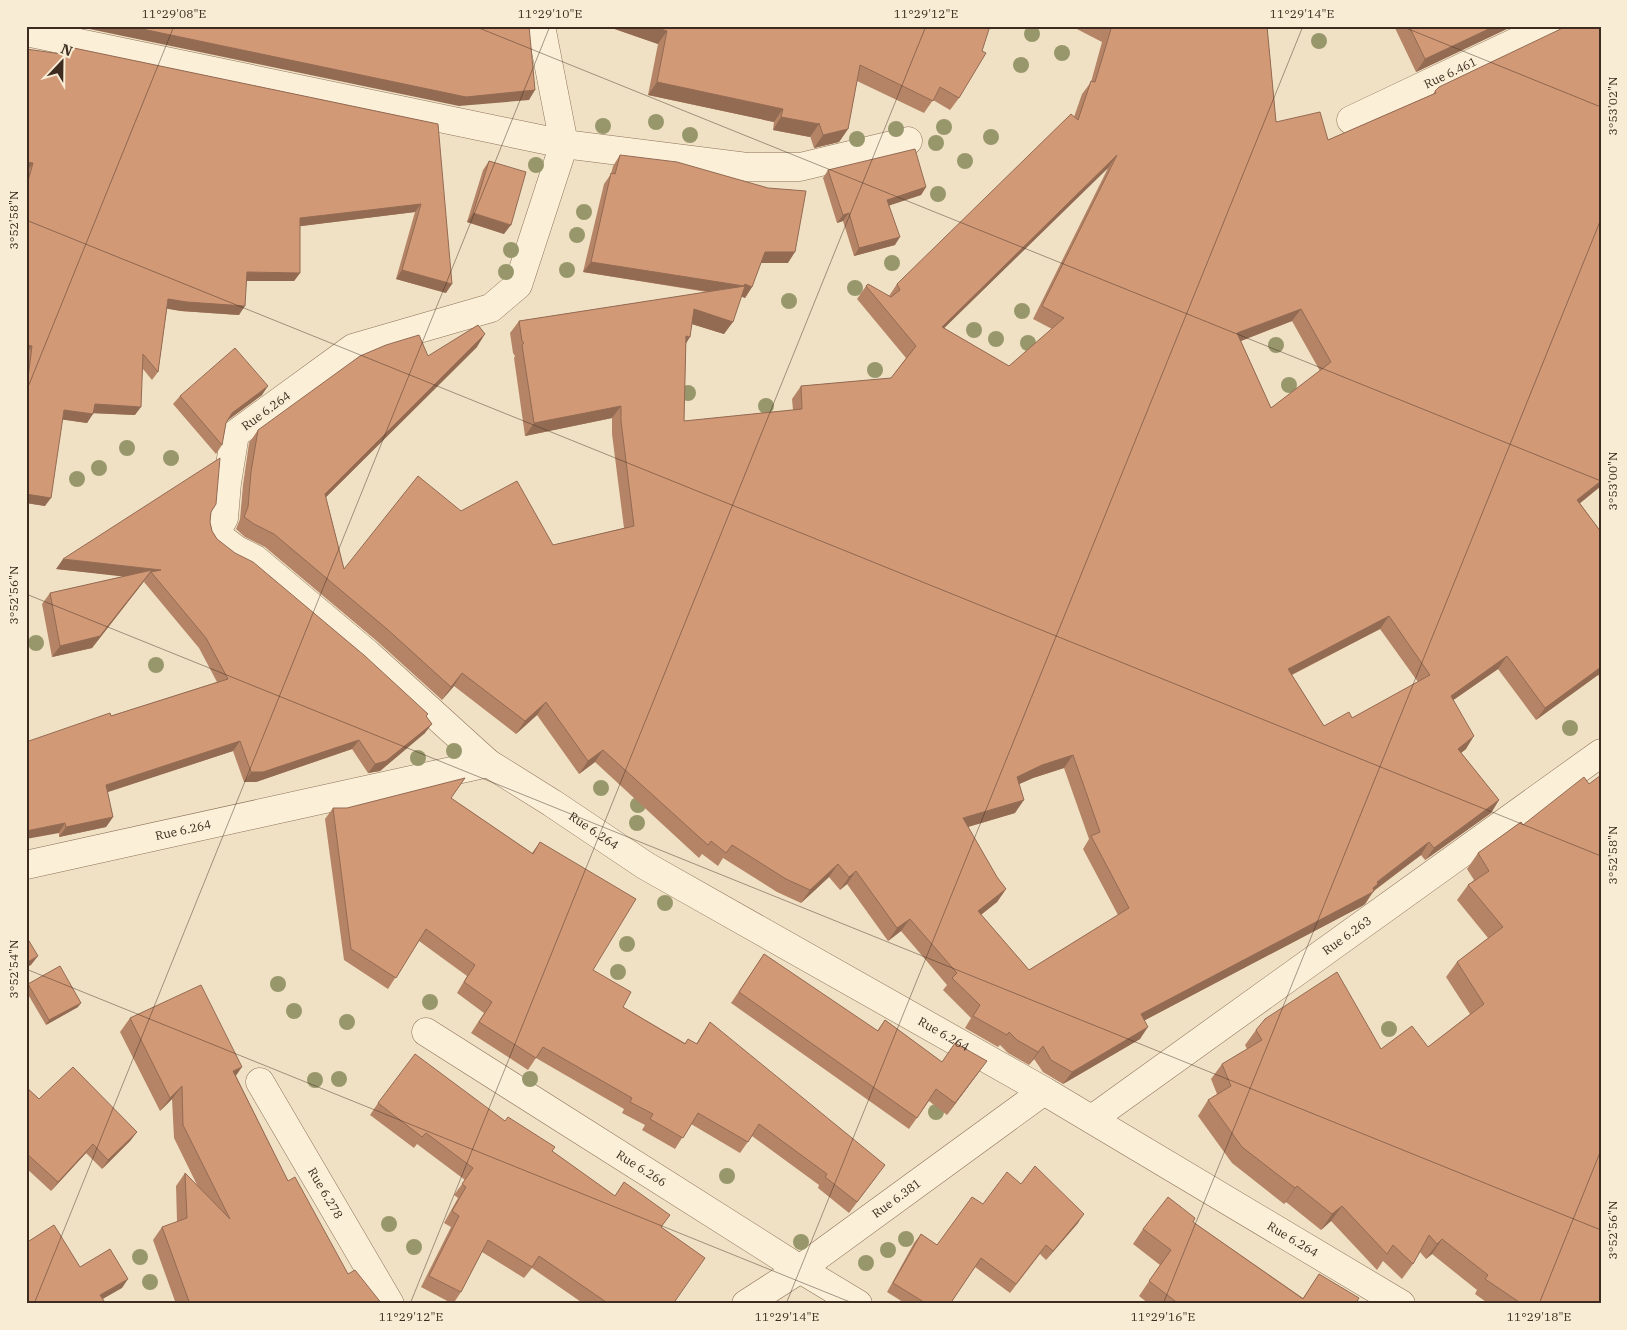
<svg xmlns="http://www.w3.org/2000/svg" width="1627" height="1330" viewBox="0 0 1627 1330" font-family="'IBM Plex Serif',serif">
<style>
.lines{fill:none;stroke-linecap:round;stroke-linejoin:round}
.minor-casing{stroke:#8d7259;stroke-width:29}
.minor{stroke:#fbefd8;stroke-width:28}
.tree{fill:#98976b}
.wall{fill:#b58466;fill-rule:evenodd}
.shaded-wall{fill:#936b53}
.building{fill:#d29977;stroke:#936b53;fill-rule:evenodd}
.ticks{fill:none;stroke:#3c2b1e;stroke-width:1;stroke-opacity:0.45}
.labels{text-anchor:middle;stroke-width:4;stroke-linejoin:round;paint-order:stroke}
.street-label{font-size:12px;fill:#3c2b1e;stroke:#f8ecd4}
.neatline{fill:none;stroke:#3c2b1e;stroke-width:2}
.ticks-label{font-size:12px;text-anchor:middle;fill:#3c2b1e}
</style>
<rect width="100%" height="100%" fill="#f1e1c4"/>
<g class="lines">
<defs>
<g id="minor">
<path id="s1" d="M541,26L564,144L518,285L491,308L353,348L235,434L227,483L224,518L218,529L220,537L237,550L255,559L368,654L488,763L552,803L646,866L1044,1091L1401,1304"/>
<path d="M26,32L564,144L747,167H800L908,141"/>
<path id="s2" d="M1351,120L1550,26"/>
<path id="s3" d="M26,865L488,763"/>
<path id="s4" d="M426,1032L800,1269L858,1304"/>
<path id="s5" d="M260,1082L390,1304"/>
<path id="s6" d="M1092,1119L1601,753"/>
<path id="s7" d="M746,1304L800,1269L1044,1091"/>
</g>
</defs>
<use href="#minor" class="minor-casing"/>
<use href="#minor" class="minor"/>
</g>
<g class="tree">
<circle cx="1032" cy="34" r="8"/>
<circle cx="1319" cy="41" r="8"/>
<circle cx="1062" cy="53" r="8"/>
<circle cx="1021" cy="65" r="8"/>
<circle cx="656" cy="122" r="8"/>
<circle cx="603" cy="126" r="8"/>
<circle cx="944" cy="127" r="8"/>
<circle cx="896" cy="129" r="8"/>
<circle cx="690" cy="135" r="8"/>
<circle cx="991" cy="137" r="8"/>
<circle cx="857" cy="139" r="8"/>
<circle cx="936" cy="143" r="8"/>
<circle cx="965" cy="161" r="8"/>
<circle cx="536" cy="165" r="8"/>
<circle cx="938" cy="194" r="8"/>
<circle cx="584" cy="212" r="8"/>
<circle cx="577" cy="235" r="8"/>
<circle cx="511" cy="250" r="8"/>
<circle cx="892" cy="263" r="8"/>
<circle cx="567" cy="270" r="8"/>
<circle cx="506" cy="272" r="8"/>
<circle cx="855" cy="288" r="8"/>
<circle cx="789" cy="301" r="8"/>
<circle cx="1022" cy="311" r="8"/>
<circle cx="974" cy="330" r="8"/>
<circle cx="996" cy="339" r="8"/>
<circle cx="1028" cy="343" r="8"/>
<circle cx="1276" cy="345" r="8"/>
<circle cx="875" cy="370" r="8"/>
<circle cx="1289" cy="385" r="8"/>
<circle cx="688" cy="393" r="8"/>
<circle cx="766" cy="406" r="8"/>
<circle cx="127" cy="448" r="8"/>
<circle cx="171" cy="458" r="8"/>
<circle cx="99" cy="468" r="8"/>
<circle cx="77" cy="479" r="8"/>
<circle cx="36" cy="643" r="8"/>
<circle cx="156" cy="665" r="8"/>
<circle cx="1570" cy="728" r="8"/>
<circle cx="454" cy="751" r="8"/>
<circle cx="418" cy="758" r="8"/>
<circle cx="601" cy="788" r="8"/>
<circle cx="638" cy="805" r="8"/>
<circle cx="637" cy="823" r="8"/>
<circle cx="665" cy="903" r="8"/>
<circle cx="627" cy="944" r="8"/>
<circle cx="618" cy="972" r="8"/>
<circle cx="278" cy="984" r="8"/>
<circle cx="430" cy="1002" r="8"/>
<circle cx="294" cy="1011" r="8"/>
<circle cx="347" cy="1022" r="8"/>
<circle cx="1389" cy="1029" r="8"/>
<circle cx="339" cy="1079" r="8"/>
<circle cx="530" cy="1079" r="8"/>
<circle cx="315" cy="1080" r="8"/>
<circle cx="936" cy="1112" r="8"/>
<circle cx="727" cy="1176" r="8"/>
<circle cx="389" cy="1224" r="8"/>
<circle cx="906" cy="1239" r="8"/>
<circle cx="801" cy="1242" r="8"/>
<circle cx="414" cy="1247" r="8"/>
<circle cx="888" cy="1250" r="8"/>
<circle cx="140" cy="1257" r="8"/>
<circle cx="866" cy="1263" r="8"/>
<circle cx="150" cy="1282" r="8"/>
</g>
<path class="wall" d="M606,26H990L959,98L950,110L933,100L924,113L857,81L848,129L839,142L814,148L810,136V137L773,130L774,122L648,95L658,44Z
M1071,26H1267L1276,122L1328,140L1433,94L1435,91L1565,28V26H1601V486L1580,503L1601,532V678L1598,675L1536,720L1498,669L1453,700L1466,749L1461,753L1499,800L1491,813L1425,860L1421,855L1374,891L1365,904L1362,906L1145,1020L1140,1039L1063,1084L1043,1072L1034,1059L1029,1065L1008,1053L1000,1045L998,1047L965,1028L971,1018L943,990L947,985L901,931L888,941L847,884L840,890L829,877L801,903L777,892L723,858L718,866L702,854L699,858L595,762L579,774L537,715L516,734L454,686L442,700L378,642L265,547L245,537L236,529L240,519L243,485L249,443L258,430L428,356L477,347L326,497L344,569L461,511L553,545L624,528L612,434V418L525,436L514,358L515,356L513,353L510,333L519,321L707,292L583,272L604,184L611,174L613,166L620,155L788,263H761L752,287L745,298L741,296L724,334L692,324L686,343L684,421L793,410L792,399L801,386L891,378L906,358L857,299L866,286L889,296L897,284L1074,117L1082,94L1091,82L1102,42ZM1108,168L1033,319L1052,329L1009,366L944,328ZM1292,321L1320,371L1271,408L1241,341ZM1380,629L1418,682L1352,718L1324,726L1292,675ZM1064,768L1089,839L1083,849L1118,915L1029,970L981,915L997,902L1006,889L997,877L968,827L1015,813L1019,784L1033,778Z
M1394,26H1513L1416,72Z
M69,47L438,124L446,293L396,279L415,212L300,226V273L294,281H247L239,315L181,311L167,308L158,372L152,380L143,369L135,415L93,413L87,423L62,419L45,506L26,503V176L64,55Z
M489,161L504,234L467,222L483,170Z
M828,170L926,187L921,195L889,205L895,245L854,256L843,221L837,223L823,178Z
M262,395L227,421L226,423L222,445L216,454L173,404L180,396Z
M211,512L210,522L212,531L217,539L426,716L425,733L380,771L368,773L352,749L256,782H244L233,751L107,792L113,817L106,827L59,837V833L111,716L217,682L199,648L144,582L146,579L92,648L52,657L42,604L50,593L125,576L56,569Z
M451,798L532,853L540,842L593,970L623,1007L685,1043L688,1039L696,1044L710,1022L877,1176L849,1213L818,1188L819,1185L752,1136L740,1153L691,1124L675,1149L642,1130L645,1125L622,1113L624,1109L536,1058L528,1070L471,1033L484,1013L457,993L467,976L419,941L388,989L344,960L325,819L333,808H347Z
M1521,822L1601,1304H1489L1475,1294L1477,1290L1432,1254L1426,1259L1420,1252L1413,1264L1402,1279L1383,1261L1377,1270L1331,1221L1321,1230L1286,1202L1284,1204L1232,1163L1198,1116L1208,1100L1217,1094L1211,1079L1222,1064L1247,1049L1245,1045L1256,1030L1381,1049L1428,1047L1470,1014L1446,977L1457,962L1488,938L1457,900L1468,885L1474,880L1467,869L1478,853Z
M764,954L877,1031L885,1020L942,1062L979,1072L947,1115L929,1101L909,1129L731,1003Z
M28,984L78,1007L46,1025L26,991V986Z
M130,1018L236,1076L288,1181L348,1274L382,1304H176L153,1240L162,1227L177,1222L176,1186L185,1173L198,1187L174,1138L172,1099L160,1111L120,1032Z
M26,1087L39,1099L137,1132L130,1141L102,1169L86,1153L51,1191L26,1168Z
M378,1103L505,1121L552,1151L615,1196L624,1182L661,1227L673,1304H584L532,1268L524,1278L482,1252L461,1292L453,1304L421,1287L451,1227L444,1223L458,1198L454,1195L465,1180L417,1144L414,1148L370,1115Z
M1021,1184L1078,1223L1046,1260L1040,1254L1010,1293L975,1267L950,1304H906L887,1292L914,1243L921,1234L937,1245L983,1204Z
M1193,1222L1303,1298L1319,1274L1357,1304H1149L1139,1296L1160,1265L1133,1244L1143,1229Z"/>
<path class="shaded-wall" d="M75,26H128L535,90L529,100L459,106Z
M606,26H652L667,31L658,44Z
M1495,26H1513L1416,72L1425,59Z
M657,82L783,109L774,122L648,95Z
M781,117L819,124L810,137L773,130Z
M848,129L839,142L814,148L823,135Z
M1117,155L1108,168L933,339L942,327Z
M26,162L33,163L27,172H26Z
M926,187L921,195L882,208L887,200Z
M421,204L415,212L294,227L300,218Z
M473,213L511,225L504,234L467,222Z
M849,213L843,221L837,223L843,215Z
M900,237L895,245L854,256L859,248Z
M765,252H795L788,263H757Z
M591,262L745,284L752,287L745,298L738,295L737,296L583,272Z
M402,270L452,284L446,293L396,279Z
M247,272L300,273L294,281H242Z
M168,299L245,306L239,315L181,311L162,308Z
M694,309L733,322L724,334L685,322Z
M1301,309L1292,321L1228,346L1237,333Z
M485,334L477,347L316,507L325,494Z
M686,336L690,337L682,350Z
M26,345L32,346L26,355Z
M268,386L262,395L225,422L232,413Z
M95,404L141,407L135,415L89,413Z
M621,406L612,418L525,436L534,423Z
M64,410L93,414L87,423L58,419Z
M1601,481V486L1568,513L1577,500Z
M26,494L51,498L45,506L26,503Z
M63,559L161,570L151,572L92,648L52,657L60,646L145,579L56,569Z
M1389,616L1380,629L1279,681L1288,669Z
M1507,656L1498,669L1442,708L1451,696Z
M1601,667V672L1598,675L1536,720L1545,708Z
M462,673L454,686L442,700L451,687Z
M546,702L537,715L516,734L525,721Z
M432,724L425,733L380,771L368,773L375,764Z
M1474,736L1466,749L1449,762L1458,749Z
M359,740L352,749L256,782H244L251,772Z
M240,741L233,751L99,795L106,785Z
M603,750L595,762L579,774L588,761Z
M1073,755L1064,768L1033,778L1008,789L1017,777L1042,765Z
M1024,800L1015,813L954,831L963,818Z
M1499,800L1491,813L1425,860L1434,848Z
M113,817L106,827L59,837L66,827Z
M65,823L59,833L26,839V831Z
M1429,842L1421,855L1373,891L1365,904L1362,906L1132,1027L1141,1014L1377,882Z
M838,864L829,877L801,903L810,890Z
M856,871L847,884L840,890L849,877Z
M1006,889L997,902L969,924L978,911Z
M910,919L901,931L888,941L897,928Z
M38,956L31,965L26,968V963Z
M81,1003L78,1007L46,1025L49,1020Z
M1148,1027L1140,1039L1063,1084L1072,1072Z
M1043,1046L1034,1059L1029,1065L1038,1052Z
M987,1061L979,1072L947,1115L955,1103Z
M242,1067L233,1080V1071Z
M182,1086L172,1099L160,1111L170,1098Z
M137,1132L130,1141L102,1169L108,1160Z
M93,1144L86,1153L51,1191L58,1182Z
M1297,1186L1286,1202L1284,1204L1295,1188Z
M1342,1206L1331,1221L1321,1230L1332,1214Z
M1084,1214L1078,1223L1046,1260L1053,1251Z
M1442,1239L1432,1254L1426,1259L1437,1244Z
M128,1279L122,1288L94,1304L100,1295Z"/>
<path class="building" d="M128,26H529L535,90L466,97Z
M652,26H990L982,51L986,53L959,98L940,87L933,101L860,65L848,129L823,135L819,123V124L781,117L783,109L657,82L667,31Z
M1105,26H1267L1276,122L1320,112L1328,140L1436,93L1435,91L1439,87L1567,26H1601V481L1577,500L1601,532V667L1545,708L1507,656L1451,696L1474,736L1458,749L1499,800L1434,848L1429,842L1377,882L1378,884L1373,888L1374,891L1371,893L1141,1014L1148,1027L1072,1072L1051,1060L1043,1046L1038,1052L1017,1040L1009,1032L1007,1035L973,1016L980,1005L952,978L957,973L910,919L897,928L856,871L849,877L838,864L810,890L786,879L732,845L726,853L711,841L708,845L603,750L588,761L546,702L525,721L462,673L451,687L387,629L274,534L254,524L244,517L248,507L251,472L258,430L360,356L386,345L419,335L428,356L478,325L485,334L325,494L344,569L418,476L461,511L517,481L553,545L634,526L621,421V406L534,423L522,345L524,343L522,341L519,321L745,286L733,322L694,309L690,337L686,336L684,421L802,409L801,386L891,378L916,346L866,286L868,284L891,297L900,290L897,284L1071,114L1078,120L1091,81L1095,82L1111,29ZM1117,155L1042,306L1064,318L1009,366L942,327ZM1301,309L1331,362L1271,408L1237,333ZM1389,616L1430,675L1352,718L1349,712L1324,726L1288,669ZM1073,755L1100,832L1091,836L1129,908L1029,970L978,911L1006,889L997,877L963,818L1024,800L1017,777L1042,765Z
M1409,26H1495L1425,59Z
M69,47L438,124L452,284L402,270L421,204L300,218V273L247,272L245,306L187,302L168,299L158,372L143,354L141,407L95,404L93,414L64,410L51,498L26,494V394L32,346L26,345V188L33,163L26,162V49L68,55Z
M915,149L926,187L887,200L900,237L859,248L849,213L843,215L828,170Z
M620,155L677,162L768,188L806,191L795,252H765L752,287L745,284L744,286L591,262L611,173L615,174Z
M489,161L526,172L511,225L473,213Z
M235,348L268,386L232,413L226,423L222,445L180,396Z
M220,458L216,504L211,512L210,522L212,531L217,539L235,553L253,562L365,656L428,714L426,716L432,724L386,761L375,764L359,740L263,772H251L240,741L106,785L113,817L66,827L65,823L26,831V742L110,713L111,716L228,679L206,638L151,572L161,570L63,559Z
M152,570L100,636L60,646L50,593Z
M1601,775V1304H1522L1485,1279L1488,1275L1442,1239L1437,1244L1429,1235L1413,1264L1393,1245L1387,1254L1342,1206L1332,1214L1297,1186L1295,1188L1242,1147L1208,1100L1231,1086L1222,1064L1262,1040L1256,1030L1265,1019L1337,972L1381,1049L1412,1026L1428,1047L1484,1004L1457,962L1503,927L1468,885L1489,871L1478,853L1521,822L1523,825L1584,777L1589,784Z
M465,778L451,798L533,854L540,842L636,899L593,970L631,992L623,1007L685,1044L688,1039L697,1044L710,1022L885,1165L857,1202L825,1177L827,1174L759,1124L748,1142L698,1113L683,1138L650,1119L653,1114L630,1102L632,1098L543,1047L536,1058L479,1022L492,1002L464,982L475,965L426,929L396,978L351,949L333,808H347Z
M26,936L38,956L26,963Z
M764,954L878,1031L885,1020L942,1062L955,1043L987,1061L955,1103L936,1089L917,1118L739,992Z
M60,966L81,1003L49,1020L28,984Z
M201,985L242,1067L233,1071L288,1181L295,1177L348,1274L355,1270L382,1304H190L162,1227L187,1218L185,1173L230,1219L183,1125L182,1086L170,1098L130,1018Z
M415,1054L505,1121L508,1117L555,1147L552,1151L615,1196L624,1182L670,1215L661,1227L705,1258L673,1304H609L539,1256L532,1267L488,1240L461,1292L429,1276L459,1216L452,1211L466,1187L462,1184L473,1168L426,1133L422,1137L378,1103Z
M73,1067L137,1132L108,1160L93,1144L58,1182L26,1153V1087L39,1099Z
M1035,1166L1084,1214L1053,1251L1046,1245L1016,1284L981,1258L950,1304H927L893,1283L921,1234L937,1245L972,1197L983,1204L1007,1172L1021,1184Z
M1168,1197L1195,1218L1193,1222L1303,1299L1319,1274L1359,1298L1356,1303L1357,1304H1179L1149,1281L1171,1250L1143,1229Z
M54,1225L80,1267L110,1249L128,1279L100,1295L106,1304H26V1243Z"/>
<path class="ticks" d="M474,26L1601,481M1401,26L1601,107M26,220L1601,856M26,392L174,26M26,594L1601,1230M26,969L855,1304M34,1304L550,26M410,1304L926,26M786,1304L1303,26M1163,1304L1601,219M1539,1304L1601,1150"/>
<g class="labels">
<g class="street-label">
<text dy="4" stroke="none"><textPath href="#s2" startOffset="110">Rue 6.461</textPath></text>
<text transform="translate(266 411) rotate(-36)" y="4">Rue 6.264</text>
<text dy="4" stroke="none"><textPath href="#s3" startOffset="161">Rue 6.264</textPath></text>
<text dy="4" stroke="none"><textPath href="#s1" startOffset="1176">Rue 6.264</textPath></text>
<text dy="4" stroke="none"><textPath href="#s6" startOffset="314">Rue 6.263</textPath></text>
<text dy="4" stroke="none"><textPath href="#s1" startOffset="1581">Rue 6.264</textPath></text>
<text dy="4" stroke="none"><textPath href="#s4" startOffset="255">Rue 6.266</textPath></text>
<text dy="4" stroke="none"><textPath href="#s5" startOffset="129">Rue 6.278</textPath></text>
<text dy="4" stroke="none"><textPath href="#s7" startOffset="184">Rue 6.381</textPath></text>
<text dy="4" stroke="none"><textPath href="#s1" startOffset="1986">Rue 6.264</textPath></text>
</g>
</g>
<rect width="1627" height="1330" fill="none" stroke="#f8ecd4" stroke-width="55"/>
<g transform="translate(62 62) rotate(22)" stroke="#f8ecd4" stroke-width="4" paint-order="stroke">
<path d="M0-4L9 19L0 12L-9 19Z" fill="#3c2b1e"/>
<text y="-8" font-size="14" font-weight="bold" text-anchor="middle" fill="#3c2b1e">N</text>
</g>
<rect x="28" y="28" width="1572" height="1274" class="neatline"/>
<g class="ticks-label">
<text x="174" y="18">11°29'08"E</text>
<text x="550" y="18">11°29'10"E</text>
<text x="926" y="18">11°29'12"E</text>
<text x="1302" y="18">11°29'14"E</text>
<text transform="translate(1613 106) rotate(-90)" y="4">3°53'02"N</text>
<text transform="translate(14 220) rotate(-90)" y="4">3°52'58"N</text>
<text transform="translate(1613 481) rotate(-90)" y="4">3°53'00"N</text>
<text transform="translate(14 595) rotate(-90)" y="4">3°52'56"N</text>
<text transform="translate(1613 855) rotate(-90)" y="4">3°52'58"N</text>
<text transform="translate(14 969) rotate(-90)" y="4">3°52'54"N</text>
<text transform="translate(1613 1230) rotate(-90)" y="4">3°52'56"N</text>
<text x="411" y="1321">11°29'12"E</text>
<text x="787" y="1321">11°29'14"E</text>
<text x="1163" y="1321">11°29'16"E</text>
<text x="1539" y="1321">11°29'18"E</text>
</g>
</svg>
